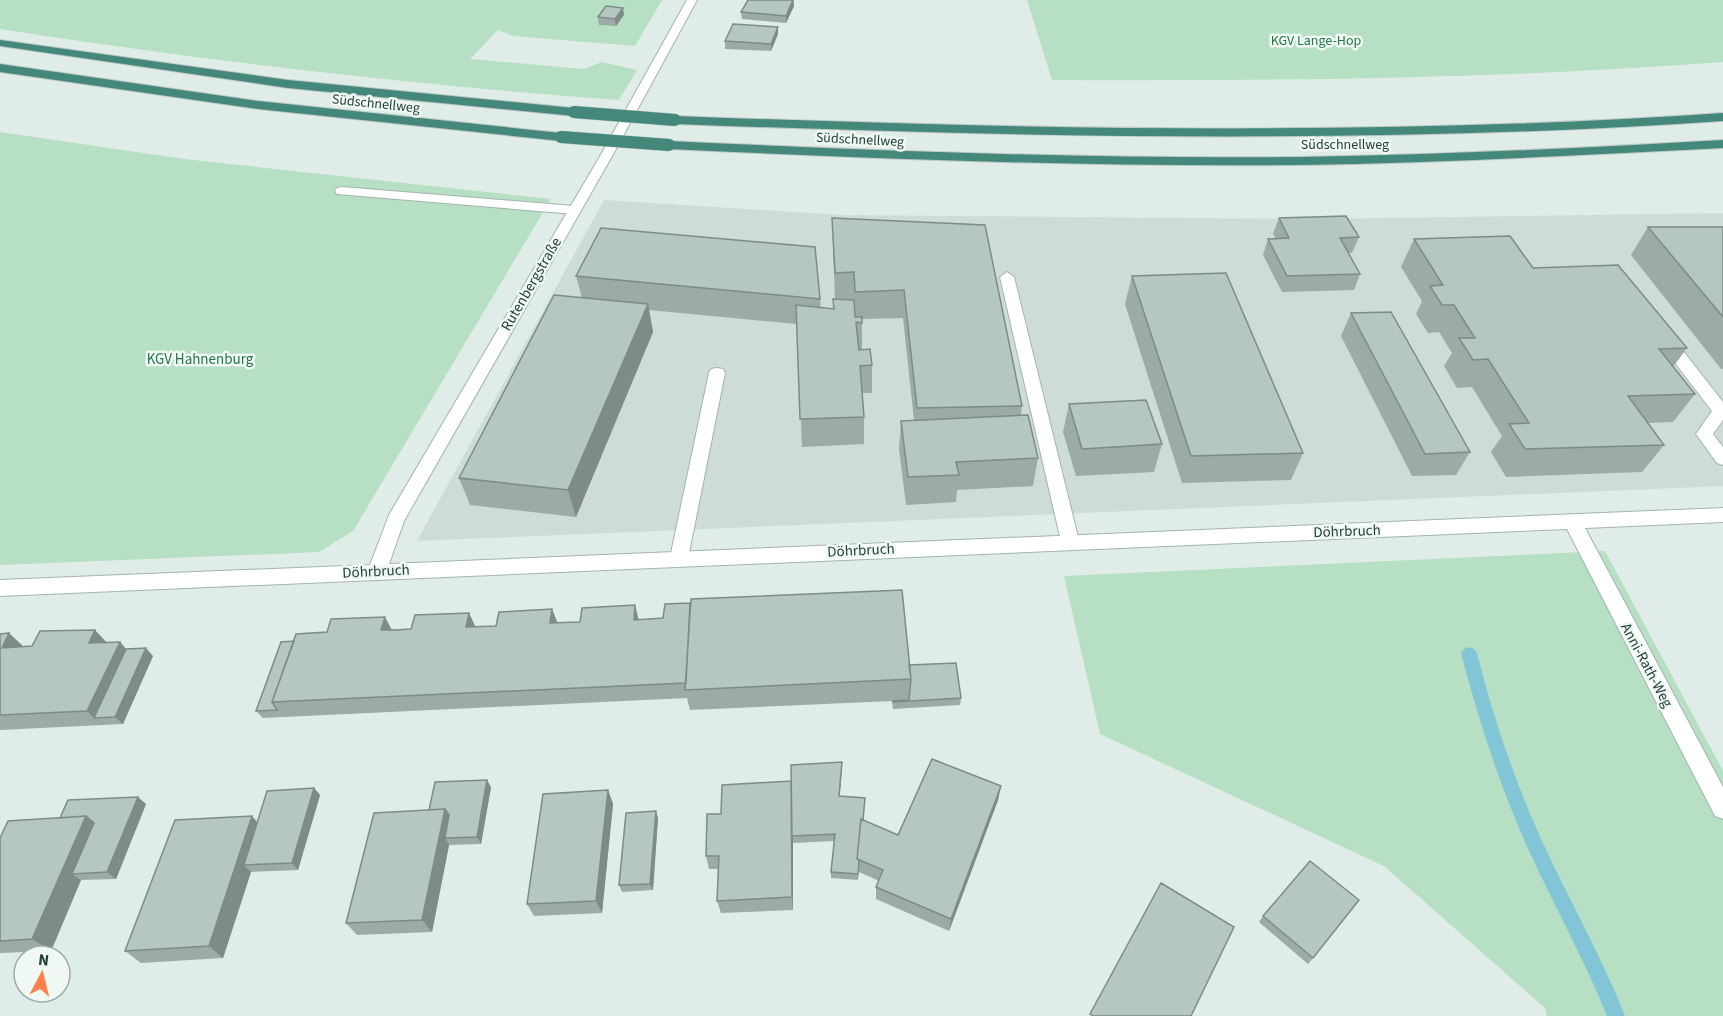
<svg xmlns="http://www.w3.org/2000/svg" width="1723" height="1016" viewBox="0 0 1723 1016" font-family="'Source Sans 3',sans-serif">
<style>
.built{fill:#cddcd6}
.green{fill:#b6dfc3}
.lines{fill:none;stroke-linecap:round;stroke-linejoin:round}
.stream{fill:#82c5d6;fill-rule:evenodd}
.service-casing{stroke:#a2b4ae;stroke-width:2}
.minor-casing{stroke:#a2b4ae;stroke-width:2}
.trunk-casing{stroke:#c0c9c7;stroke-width:2}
.service{fill:#fff;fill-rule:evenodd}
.minor{fill:#fff;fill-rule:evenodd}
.trunk{fill:#44887c;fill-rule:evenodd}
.trunk-bridge-casing{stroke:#c0c9c7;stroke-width:13;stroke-linecap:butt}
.trunk-bridge{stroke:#44887c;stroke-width:12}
.wall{fill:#9baba5}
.shaded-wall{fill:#7e8b86}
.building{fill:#b4c7c0;stroke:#7e8b86;stroke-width:1.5}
.labels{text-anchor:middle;stroke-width:5;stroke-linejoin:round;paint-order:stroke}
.far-park-label{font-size:14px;fill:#257749;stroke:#f0f8f4}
.far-street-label{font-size:14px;fill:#1f3d36;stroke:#f0f8f4}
.street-label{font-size:15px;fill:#1f3d36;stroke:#f0f8f4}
.park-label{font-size:15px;fill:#257749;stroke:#f0f8f4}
</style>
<rect width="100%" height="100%" fill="#dfece7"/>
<path class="built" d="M604,200L841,215L1312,219L1723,213V486L417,541Z"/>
<path class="green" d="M0,0H662L635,46L513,36L498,30L470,59L584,69L602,62L637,70L619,100C411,85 206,61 0,29Z
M1027,0H1723V62C1499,79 1276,81 1052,80Z
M0,132L184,159L551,199L353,531L319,552L0,565Z
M1605,551L1723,771V1016H1547L1545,1008L1384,866L1100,734L1064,576Z"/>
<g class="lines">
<path class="stream" d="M1469,647L1474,649L1477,653C1493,717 1514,779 1541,839C1568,898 1601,955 1625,1016H1607C1585,961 1556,909 1531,855C1501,790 1479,722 1461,653L1464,649Z"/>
<defs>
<path id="service" d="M342,187L574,206L581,210L574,214L337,194L335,191L337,188Z
M1007,272L1014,277L1079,541L1077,546L1070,548L1063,546L1061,541L1000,277Z
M1670,341L1676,342L1723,402V420L1713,434L1723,447V465L1717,463L1696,434L1712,411L1662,346Z
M717,368L723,369L725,373L688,558L686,563L679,565L672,563L670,558L709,373L711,369Z"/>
<path id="minor" d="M687,0H697L611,158L404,521L389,564L1723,508V522L1585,528L1723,787V819L1715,816L1567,529L0,596V580L370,565L389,515L599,158Z"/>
<path id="trunk" d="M0,40L288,80L574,108L580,112L574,116L288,88L0,46Z
M0,64L258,101L561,133L567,137L561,141L258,109L0,72Z
M1723,113V121C1374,145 1024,137 675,124L669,120L675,116C1024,129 1374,137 1723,113Z
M1723,140V148C1582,155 1441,163 1299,165C1089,167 879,159 669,149L663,145L669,141C879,151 1089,159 1299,157C1441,155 1582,148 1723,140Z"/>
</defs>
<use href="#service" class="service-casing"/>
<use href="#minor" class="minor-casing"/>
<use href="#trunk" class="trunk-casing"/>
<use href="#service" class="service"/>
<use href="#minor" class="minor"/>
<use href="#trunk" class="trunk"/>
<defs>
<path id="trunk-bridge" d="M574,112L675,120
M561,137L669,145"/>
</defs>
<use href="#trunk-bridge" class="trunk-bridge-casing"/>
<use href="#trunk-bridge" class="trunk-bridge"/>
</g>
<path class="wall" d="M748,0H794V6L786,23L742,19L741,12Z
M624,15L616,26L599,25L598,17Z
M778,27V34L771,51L725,49V41Z
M832,218L1022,406L1021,415L1038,458L1033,486L957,490L956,502L906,505L899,449L901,421L914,420L903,318L862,319V350L872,365V393H862L864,417V444L802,447L797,324L649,310L653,332L576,517L470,505L459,478L582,298L576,276L820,299L821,308L833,309V299H835Z
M1279,218L1359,237L1352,253H1348L1360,274L1354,290L1282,292L1263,255L1268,239H1276L1273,234Z
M1648,227H1723V369H1721L1631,255Z
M1414,239L1533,268L1687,348L1673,367L1695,394L1673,422L1648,423L1664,445L1642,472L1506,477L1491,452L1502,436L1472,387L1457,388L1444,366L1452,353L1439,332L1428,333L1416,314L1422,301L1401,267Z
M1132,276L1303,453L1291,480L1182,483L1125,304Z
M1351,313L1470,452L1456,475L1412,476L1341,336Z
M1069,404L1162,444L1154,472L1076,476L1063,432Z
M552,609L557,623L639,619L909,665L961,698L960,705L893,709L892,701L690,710L687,698L284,717H283L263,718L256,711L294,641L392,630L411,629L469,613L475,627L496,626Z
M0,634L23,647L120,642L126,649L153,656L123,724L0,730Z
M842,762L839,796L865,798L863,820L898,835L1001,786L998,800L949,931L876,899V887L879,881L859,872L858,880L831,878V872L834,841L793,843V841V910L721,913L717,901L718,869H709L706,856L791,781Z
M491,787L481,844L449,845L432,932L357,935L346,923L429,810Z
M314,788L320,795L298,870L251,872L223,958L141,963L125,951L252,816L257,822Z
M608,790L613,804L602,913L534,916L527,904Z
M146,804L116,879L81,880L51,951L0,953V838L60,818Z
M658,818L653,890L622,892L619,885Z
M1263,916L1313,958L1308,964L1259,922Z"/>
<path class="shaded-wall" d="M793,0L794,6L786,23V16Z
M623,8L624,15L616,26L615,19Z
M778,27V34L771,51V44Z
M648,304L653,332L576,517L568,490Z
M635,605L639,621L634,620Z
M552,609L558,624L550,623Z
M469,613L476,628L466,627Z
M385,617L393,632L381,630Z
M95,630L109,645L89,643Z
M9,633L25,648H2Z
M120,642L133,657L94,718L87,711Z
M146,648L153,656L123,724L115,717Z
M842,762V769L839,803V796Z
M487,780L491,787L481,844L477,837Z
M791,781L793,841V910L792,897Z
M1001,786L998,800L949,931L951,919Z
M314,788L320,795L298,870L292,863Z
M608,790L613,804L602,913L596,901Z
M138,797L146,804L116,879L107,872Z
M445,809L454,822L445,838L449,845L432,932L422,920Z
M656,811L658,818L653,890L650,884Z
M86,816L102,829L72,874L81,880L51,951L32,939Z
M252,816L264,830L244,865L251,872L223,958L209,946Z"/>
<path class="building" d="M748,0H793L786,16L741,12Z
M606,6L623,8L615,19L598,17Z
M733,24L778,27L771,44L725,41Z
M1346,216L1359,237L1340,238L1360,274L1287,276L1268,239L1289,238L1279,218Z
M832,218L985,225L1022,406L917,408L904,290L855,292L854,272L835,273Z
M1648,227H1723V317Z
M601,228L815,247L820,299L576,276Z
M1510,236L1533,268L1618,265L1687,348L1659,349L1695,394L1628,396L1664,445L1525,449L1509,424L1529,423L1488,359L1473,360L1459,338H1475L1454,305H1442L1430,286L1443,285L1414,239Z
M1226,273L1303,453L1191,456L1132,276Z
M554,295L648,304L568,490L459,478Z
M833,299L854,300L855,317H862V323L856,322L859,350L870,349L872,365L860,366L864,417L800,419L796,305L834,309Z
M1391,312L1470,452L1425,454L1351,313Z
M1146,400L1162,444L1082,449L1069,404Z
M1028,415L1038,458L956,462L959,475L908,477L901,421Z
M902,590L911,679L685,690L691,599Z
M690,603L686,683L272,702L296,634L327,632L331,619L385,617L381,630H396L411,629L415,615L469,613L466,627L496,626L499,612L552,609L550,623L580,622L582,608L635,605L634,620L663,618L665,604Z
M95,630L89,643L120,642L87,711L0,715V634L9,633L2,648L32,646L40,631Z
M294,641L272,702L277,710L256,711L281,642Z
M146,648L115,717L94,718L126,649Z
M956,663L961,698L893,702V701L909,700L911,679L909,665Z
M932,759L1001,786L951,919L876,887L883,870L857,859L861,819L898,835Z
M842,762L839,796L865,798L863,820L861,819L857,859L859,860L858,874L831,872L835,834L792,836L791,765Z
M487,780L477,837L445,838L449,815L445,809L429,810L435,782Z
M791,781L792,897L717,901L719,856H706L707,814H721L722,785Z
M314,788L292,863L244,865L267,791Z
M608,790L596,901L527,904L543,794Z
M138,797L107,872L72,874L94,823L86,816L60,818L68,800Z
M445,809L422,920L346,923L374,813Z
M656,811L650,884L619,885L626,813Z
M86,816L32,939L0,941V838L8,821Z
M252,816L209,946L125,951L175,820Z
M1310,861L1359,900L1313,958L1263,916Z
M1161,883L1234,927L1191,1016H1093L1090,1014Z"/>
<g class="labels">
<g class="far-park-label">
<text x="1316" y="45">KGV Lange-Hop</text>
</g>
<g class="far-street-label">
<text transform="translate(376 103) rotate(6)" y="5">Südschnellweg</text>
<text transform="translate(860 139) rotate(3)" y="5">Südschnellweg</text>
<text x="1345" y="149">Südschnellweg</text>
</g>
<g class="street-label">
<text transform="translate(531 284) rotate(-60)" y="5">Rutenbergstraße</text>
<text transform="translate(1347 531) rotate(-2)" y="5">Döhrbruch</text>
<text transform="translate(861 550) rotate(-3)" y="5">Döhrbruch</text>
<text transform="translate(376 571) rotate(-3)" y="5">Döhrbruch</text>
<text transform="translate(1647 665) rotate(62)" y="5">Anni-Rath-Weg</text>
</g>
<g class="park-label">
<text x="200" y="364">KGV Hahnenburg</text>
</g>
</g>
<g transform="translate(42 974) rotate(7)"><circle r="28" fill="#f0f8f4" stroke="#9cada8" stroke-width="1.5"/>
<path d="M0-4.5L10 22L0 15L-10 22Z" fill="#fe804b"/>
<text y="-9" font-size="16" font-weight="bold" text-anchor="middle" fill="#1f3d36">N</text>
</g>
</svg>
